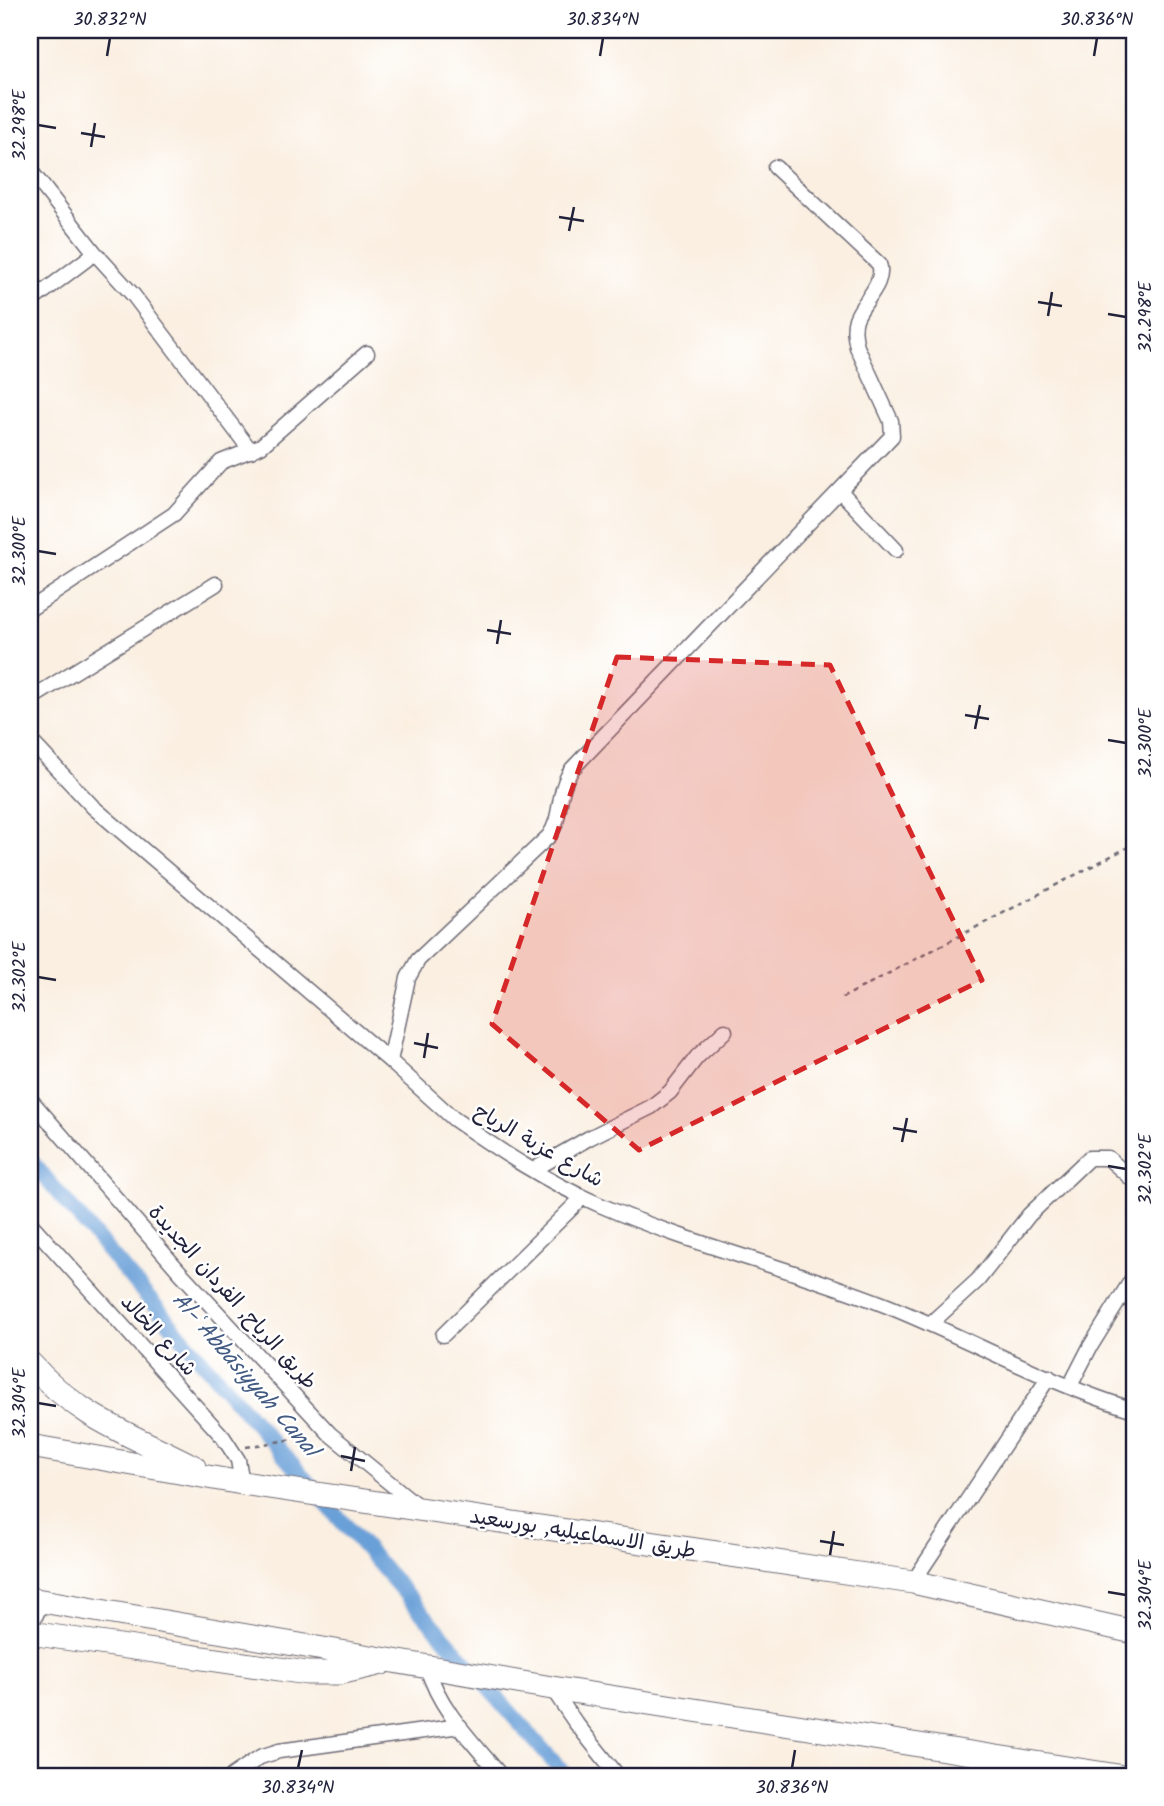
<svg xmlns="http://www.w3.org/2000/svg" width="1164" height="1806" viewBox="0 0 1164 1806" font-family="Kalam,'Playpen Sans Arabic',sans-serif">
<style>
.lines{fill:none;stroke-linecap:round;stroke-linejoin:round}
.canal{stroke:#6ba0d8;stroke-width:16}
.minor-casing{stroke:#6e6a75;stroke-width:17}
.trunk-casing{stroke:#6e6a75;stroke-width:25}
.path{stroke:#6e6a75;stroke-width:2.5;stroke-dasharray:5 5;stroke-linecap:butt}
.minor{stroke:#fff;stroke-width:14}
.trunk{stroke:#fff;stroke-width:23}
.marked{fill:#d62828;fill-opacity:0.2;stroke:#d62828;stroke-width:5;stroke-dasharray:14 9;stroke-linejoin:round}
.ticks{fill:none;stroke:#22223b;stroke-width:2.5}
.labels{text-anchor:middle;stroke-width:5;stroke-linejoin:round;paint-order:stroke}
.street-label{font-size:21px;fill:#22223b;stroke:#fff}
.water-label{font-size:23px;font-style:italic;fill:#435b82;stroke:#fff}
.neatline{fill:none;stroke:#22223b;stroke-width:2.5}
.ticks-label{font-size:18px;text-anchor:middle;fill:#22223b}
</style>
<rect width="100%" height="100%" fill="#fff"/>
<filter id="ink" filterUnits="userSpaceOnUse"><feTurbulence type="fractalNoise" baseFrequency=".0143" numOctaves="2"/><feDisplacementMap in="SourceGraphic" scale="14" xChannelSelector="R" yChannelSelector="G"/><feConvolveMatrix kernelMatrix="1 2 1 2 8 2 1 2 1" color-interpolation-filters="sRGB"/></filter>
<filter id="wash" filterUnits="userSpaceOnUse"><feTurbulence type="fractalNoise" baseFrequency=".00686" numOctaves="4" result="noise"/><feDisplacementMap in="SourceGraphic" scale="28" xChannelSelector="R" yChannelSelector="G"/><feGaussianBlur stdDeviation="1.57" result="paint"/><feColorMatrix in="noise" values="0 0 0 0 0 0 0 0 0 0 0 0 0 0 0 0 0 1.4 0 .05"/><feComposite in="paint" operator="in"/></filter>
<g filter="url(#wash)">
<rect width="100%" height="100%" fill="#faefe1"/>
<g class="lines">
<path class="canal" d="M30,1160L258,1426L566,1776"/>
</g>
</g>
<g filter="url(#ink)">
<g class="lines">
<defs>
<path id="minor" d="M30,170L95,253L134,296L251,451
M30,302L95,253
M840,491L896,550
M30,609L174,514L221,462L261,446L367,353
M30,699L216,584
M30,740L93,807L390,1061L454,1119C500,1151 547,1182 600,1205C692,1245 791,1268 885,1305C968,1338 1048,1384 1134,1410
M390,1061L408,978L418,960L549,836C563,817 556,793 572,769L892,436L891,421L857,347C855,338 853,329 856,319C862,302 886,283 879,264L775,167
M30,1099L179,1271L330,1434L419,1507
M533,1170L589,1138L651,1107L670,1092L697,1057L725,1031
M30,1223L223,1437L238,1460L242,1483
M930,1324L978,1280L1029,1215L1089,1158H1108L1134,1181
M443,1335L583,1197
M1070,1386L1090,1347L1134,1276
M913,1582L1049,1377
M30,1627L42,1602
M427,1667C440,1711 473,1742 501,1776
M552,1688L575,1722L618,1776
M232,1776L260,1757L279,1751L460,1726"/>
<path id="trunk" d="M30,1363C81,1420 129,1433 194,1467
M30,1446L242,1483L913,1582L1134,1632
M30,1599L552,1688L1118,1776
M30,1633L307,1673H339L382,1663"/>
</defs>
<use href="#minor" class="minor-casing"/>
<use href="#trunk" class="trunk-casing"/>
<path class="path" d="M842,998L1134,844
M246,1447L312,1436"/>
<use href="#minor" class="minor"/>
<use href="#trunk" class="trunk"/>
</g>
</g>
<path class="marked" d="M617,657L830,665L982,980L639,1150L492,1024Z"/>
<path class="ticks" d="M107,56L110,38M600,56L603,38M1094,56L1097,38M38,125L56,128M81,133L105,137M91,147L95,123M559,217L584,221M569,231L574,207M1038,302L1062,306M1108,314L1126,317M1048,316L1052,292M38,551L56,554M487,630L511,634M497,644L501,620M965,715L989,719M975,729L980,705M1108,740L1126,743M38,977L56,980M414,1043L438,1048M424,1058L428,1033M893,1128L917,1132M902,1142L907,1118M1108,1166L1126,1169M38,1403L56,1406M341,1456L365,1461M351,1471L355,1447M820,1541L844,1545M830,1555L834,1531M1108,1592L1126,1595M298,1768L302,1750M792,1768L795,1750"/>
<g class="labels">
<g class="street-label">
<text transform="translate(539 1145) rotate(30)" y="7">شارع عزبة الرياح</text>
<text transform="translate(233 1297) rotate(48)" y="7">طريق الرياح, الفردان الجديدة</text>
<text transform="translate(159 1335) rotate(48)" y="7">شارع الخالد</text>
<text transform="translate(583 1533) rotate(9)" y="7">طريق الاسماعيليه, بورسعيد</text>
</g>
<g class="water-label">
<text transform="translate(246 1374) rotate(49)" y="8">Al-ʿAbbāsiyyah Canal</text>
</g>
</g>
<rect width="1164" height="1806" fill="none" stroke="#fff" stroke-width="77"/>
<rect x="38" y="38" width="1088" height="1730" class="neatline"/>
<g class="ticks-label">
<text x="110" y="25">30.832°N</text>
<text x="603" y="25">30.834°N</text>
<text x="1097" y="25">30.836°N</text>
<text transform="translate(19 125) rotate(-90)" y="6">32.298°E</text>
<text transform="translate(1145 317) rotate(-90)" y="6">32.298°E</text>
<text transform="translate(19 551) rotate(-90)" y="6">32.300°E</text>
<text transform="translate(1145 743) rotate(-90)" y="6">32.300°E</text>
<text transform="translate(19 977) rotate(-90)" y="6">32.302°E</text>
<text transform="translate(1145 1169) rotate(-90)" y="6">32.302°E</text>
<text transform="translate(19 1403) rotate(-90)" y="6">32.304°E</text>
<text transform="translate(1145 1595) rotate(-90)" y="6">32.304°E</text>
<text x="298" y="1793">30.834°N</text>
<text x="792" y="1793">30.836°N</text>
</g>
</svg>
